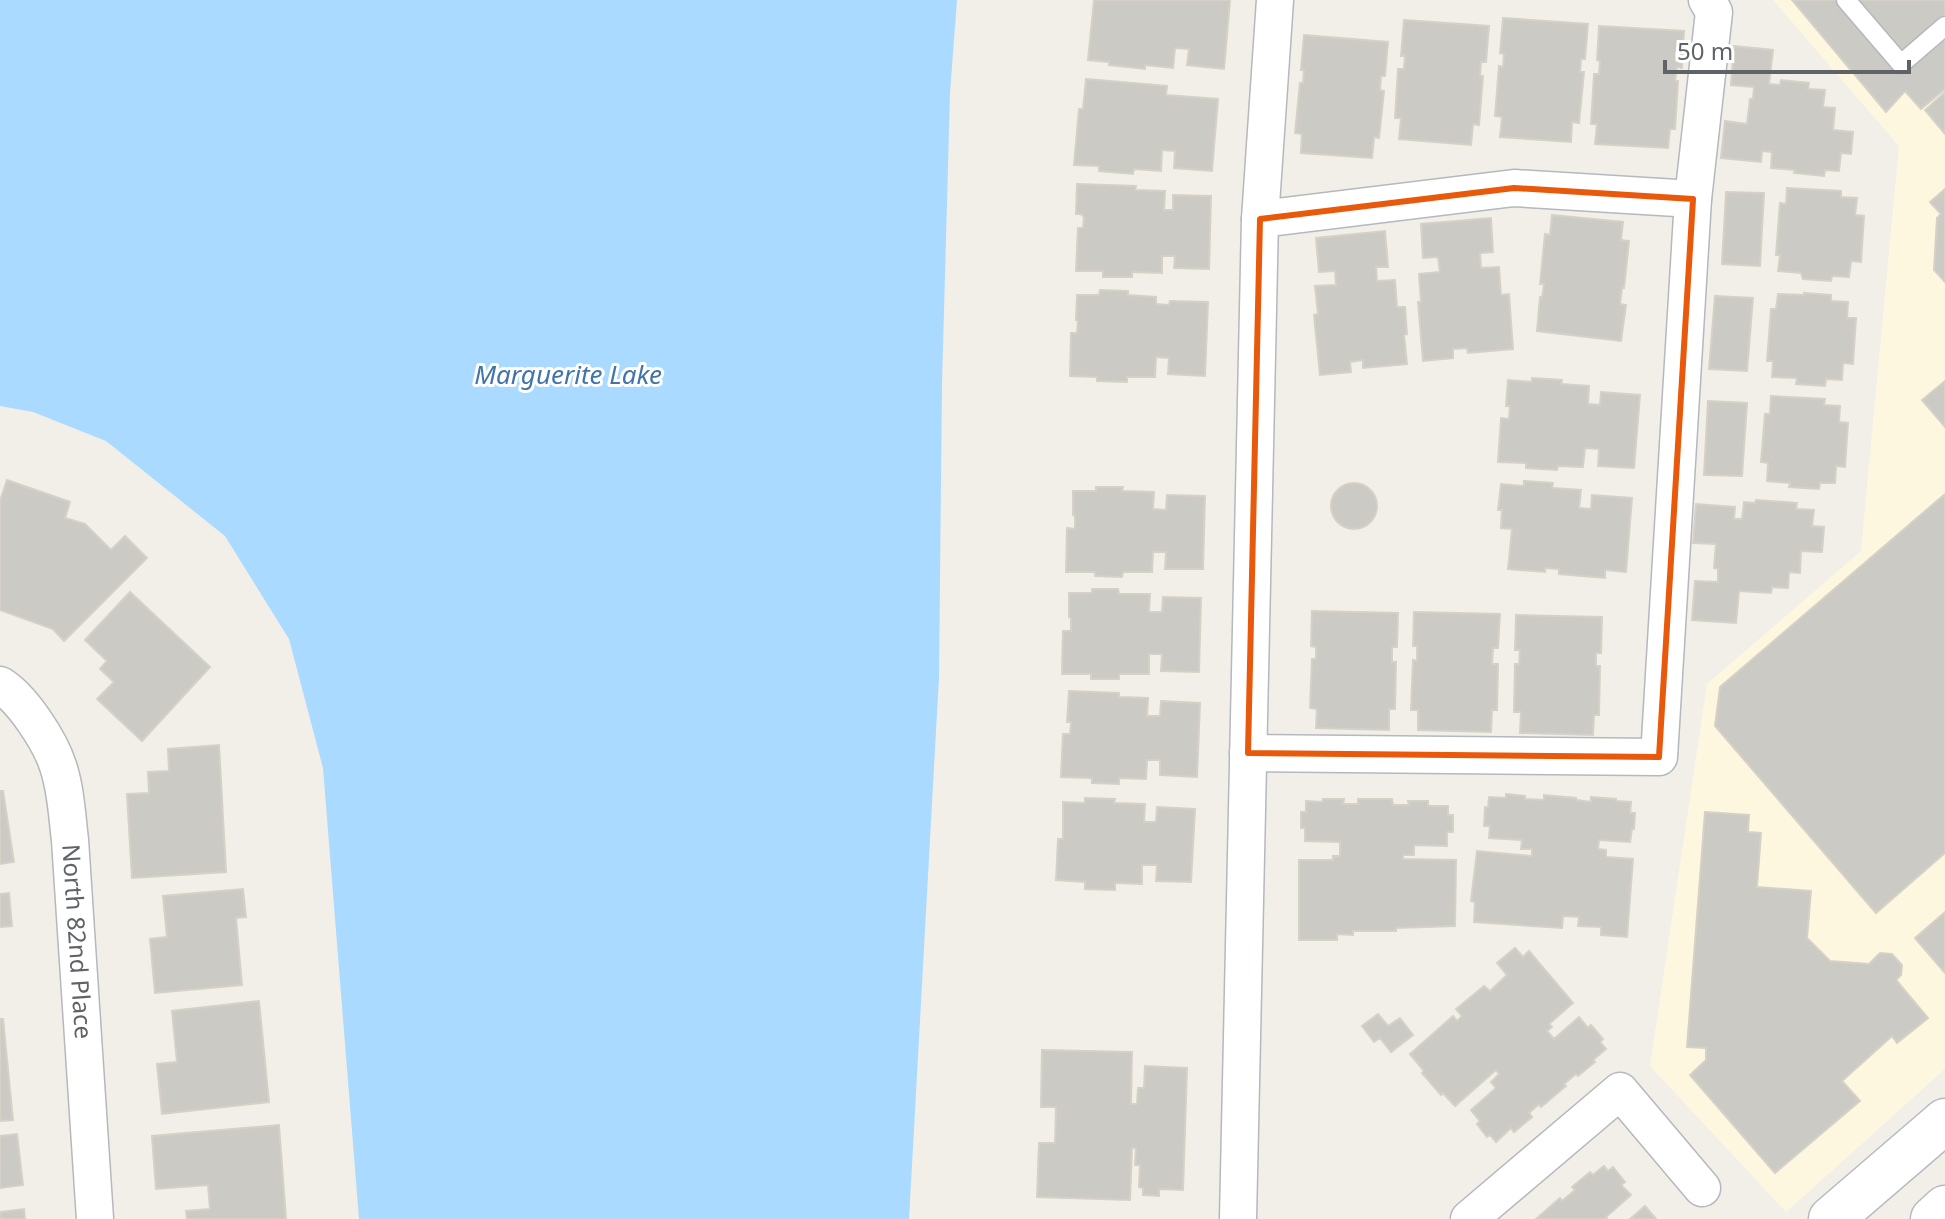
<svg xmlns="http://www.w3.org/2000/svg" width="1945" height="1219" viewBox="0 0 1945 1219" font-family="'Noto Sans',sans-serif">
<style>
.commercial{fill:#fef7e0}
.water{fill:#aadaff}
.building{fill:#cccac5;stroke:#d6d1c6;stroke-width:2}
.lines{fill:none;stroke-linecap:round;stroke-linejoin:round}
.service-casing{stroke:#b5b8bc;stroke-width:21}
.minor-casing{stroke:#b5b8bc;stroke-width:39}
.secondary-casing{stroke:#b6babf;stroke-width:47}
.service{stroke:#fff;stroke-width:18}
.minor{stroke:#fff;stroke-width:36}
.secondary{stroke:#fff;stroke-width:44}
.marked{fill:none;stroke:#e8590c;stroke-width:6;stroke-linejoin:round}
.labels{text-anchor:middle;stroke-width:6;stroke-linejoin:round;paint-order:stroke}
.street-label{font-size:24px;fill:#5f6368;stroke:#fff}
.water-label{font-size:26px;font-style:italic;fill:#4174aa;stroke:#fff}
</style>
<rect width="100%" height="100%" fill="#f1efe8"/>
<path class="commercial" d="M1773,0H1945V1069L1786,1212L1650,1066L1707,684L1861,551L1899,146Z"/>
<path class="water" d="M0,0H957L950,93L942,384L939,677L909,1219H359L323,768L289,639L225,536L106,441L33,412L0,406Z"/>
<path class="building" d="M1094,0H1230L1224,69L1187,65L1189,49L1175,48L1173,68L1145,65V69L1109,65V62L1088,60Z
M1792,0H1945V89L1921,109L1905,91L1886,112Z
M1503,18L1588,24L1585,59H1581L1580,72H1584L1579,123L1572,122L1571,142L1500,137L1502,117L1495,116L1499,66L1503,67L1504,54L1500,53Z
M1404,20L1489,26L1486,62H1481L1480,76H1483L1479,125L1473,124L1471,145L1399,139L1401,118H1395L1398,69H1404L1405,56H1401Z
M1599,26L1684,31L1682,68L1677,67L1675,81H1678L1675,129H1670L1668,148L1595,144L1597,124H1591L1594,74H1599L1600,61L1597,60Z
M1304,35L1388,42L1385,76H1381L1380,90L1384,91L1379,138L1374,137L1372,158L1301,153L1302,134L1295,133L1300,83H1303L1304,70H1301Z
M1734,46L1773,50L1769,84L1780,85L1781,80L1809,83L1808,89L1825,90L1823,107L1835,108L1833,130L1853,132L1851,154L1841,153L1839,171L1825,170L1824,176L1794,173L1795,170L1771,168L1772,152L1762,151L1761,162L1721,158L1725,121L1747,124L1750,99H1753L1754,87L1731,85Z
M1086,79L1167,86L1166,95L1218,99L1212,171L1174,168L1175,151L1162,150L1161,171L1134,169L1133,174L1099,171V166L1074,165L1079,109H1083Z
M1945,92V134L1925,110Z
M1077,184L1136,186L1135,190L1165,191L1164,210H1173V195L1211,196L1209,269L1174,268L1175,256H1162V273L1132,272V277H1103V271H1076L1078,228H1083L1084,217L1081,214H1076Z
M1787,188L1841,191V197L1857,198L1855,215L1864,216L1861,262L1851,261L1849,277L1832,276L1831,281L1803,279L1801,273L1778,271L1780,255H1776L1780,203L1786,204Z
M1945,189V282L1934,270L1937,218L1941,214L1930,202Z
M1726,192L1764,193L1760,266L1722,264Z
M1552,215L1623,222L1621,240L1629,241L1624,288H1622L1620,304L1626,305L1621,341L1537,331L1540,297L1542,298L1544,284H1540L1545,234L1550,235Z
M1491,218L1493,252L1480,253L1481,268L1499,267L1501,295L1509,294L1513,349L1468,353L1467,348L1453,349V358L1423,361L1418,302H1421L1419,274L1440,272L1438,257L1423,258L1421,224Z
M1385,231L1388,267H1376L1377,281L1395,280L1397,307H1405L1407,334L1404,335L1407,364L1363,368V360L1350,362L1351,372L1320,375L1314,315L1318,314L1315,286L1336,285L1335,271L1319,272L1316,238Z
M1100,290L1128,291V295L1156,297V304L1169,305L1170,301L1208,302L1205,376L1168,374L1169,358L1156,357L1155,377H1127V382L1097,381V377L1070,376L1071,333H1077L1078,320H1076L1077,295H1099Z
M1804,293L1831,295V301L1848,302L1847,318H1856L1853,364L1843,363L1842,380L1826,379L1825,386L1796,384L1797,378L1772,377L1773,361H1767L1771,309H1776L1778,294L1804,295Z
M1715,296L1753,298L1747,371L1709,369Z
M1532,378L1562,380L1561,384L1589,386L1588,404L1600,405L1601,392L1640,395L1634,468L1598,466L1599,449L1585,448L1583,467L1558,466L1557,470L1526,468V463L1498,462L1501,418L1509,419L1510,406H1506L1508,380L1532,382Z
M1945,381V427L1922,400Z
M1771,396L1825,399L1824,405L1840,406L1839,422L1848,423L1845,467L1836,466L1835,483H1820L1819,489L1789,487L1790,483L1767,481L1768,463L1761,462L1765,414H1770Z
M1708,401L1747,403L1742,476L1704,475Z
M7,480L70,502L65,518L85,524L111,550L125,536L147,558L64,641L53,629L0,610V501Z
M1524,481L1553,483L1552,488L1581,490L1579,508L1591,509L1592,495L1632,498L1626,572L1605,570V578L1559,574V569L1545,568V572L1508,569L1512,529L1501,528L1502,510H1498L1501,484L1524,486Z
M1331 506a23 23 0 1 1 46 0a23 23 0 1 1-46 0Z
M1096,487H1123L1122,491L1154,492L1153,509L1166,510L1167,495L1205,496L1203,569H1165L1166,552H1153L1152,572H1123L1122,577L1095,576V572H1066L1067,528L1075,529V516L1073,515V491H1096Z
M1945,494V853L1876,913L1715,726L1720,687Z
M1756,500L1797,503L1796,509L1814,510L1812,526L1824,527L1822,552L1801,551L1800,573L1789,572L1788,588L1772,587L1771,593L1739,591L1736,623L1692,620L1695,581L1718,582V569L1714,568L1716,544L1693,543L1696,504L1735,507L1734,519H1742L1744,502L1755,503Z
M1092,589H1118L1119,594H1150L1149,612H1162L1163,597L1201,598L1199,672L1161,671L1162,654H1149V674H1119V679H1091V674H1062L1063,631H1071V618L1069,617V593H1092Z
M130,592L210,667L142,741L97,699L114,682L100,669L107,661L85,640Z
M1312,611L1398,613L1397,647H1392V662H1396L1395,709H1389V730L1316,728L1317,709L1310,708L1312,659H1316V647L1311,646Z
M1414,612L1500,614L1498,648H1493L1492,664H1498L1497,710H1492L1491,732L1418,730V710H1411L1413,660L1417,661V646H1413Z
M1516,615L1602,617L1601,653H1596V666H1600L1599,715H1594L1593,735L1520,733L1521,712H1514L1515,664H1519L1520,650H1515Z
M1069,691L1119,693V697L1148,698L1147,716H1160L1161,701L1200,703L1197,777L1160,775V760H1147L1146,779L1119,778V784L1092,783V778L1061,777L1063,734H1070L1071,722H1067Z
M219,745L226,872L132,878L127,794L149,793L148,772L169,771L168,749Z
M0,791H3L14,862L0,864Z
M1506,794L1525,796V799L1544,800V795L1576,798V800L1591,802V797L1616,799V801L1631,802L1630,813H1635L1634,829H1632L1630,842L1599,840L1598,849L1606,850V857L1633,859L1627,937L1601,935V927L1578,926L1579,917L1563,916L1562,928L1474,922L1475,902L1471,901L1477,851L1532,856V849H1521L1522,840L1489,838L1490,826H1484L1485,807L1488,808L1489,797L1506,798Z
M1085,798L1115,799L1114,803L1145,804L1144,822H1156L1157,807L1195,809L1191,882L1156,881L1157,865H1142V884L1115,883V890L1085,889V882L1056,880L1058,839H1063V802L1085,803Z
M1323,799H1344L1343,804H1358V799H1392L1393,805H1409L1408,801H1428V806H1448V815H1453V832H1447V846L1414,845V855H1403V859L1456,860L1455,926L1396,928V931H1353V935L1337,934V940H1299V860H1333V856H1340V842L1305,841V828H1301V812H1306V801L1322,802Z
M1705,812L1749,815L1748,832L1761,833L1757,887L1811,891L1807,938L1830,961L1869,964L1880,953L1892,954L1902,965L1901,975L1896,980L1928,1018L1897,1043L1892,1036L1842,1081L1860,1101L1775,1173L1690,1075L1706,1060V1048L1687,1047Z
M243,889L246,917L236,918L242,985L155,993L150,939L167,937L163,896Z
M9,893L12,926L0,927V894Z
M1945,912V973L1915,938Z
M1515,948L1523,957L1529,951L1573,1003L1549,1024L1552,1027L1547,1031L1554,1039L1579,1017L1588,1028L1591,1025L1603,1039L1600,1042L1606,1049L1593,1060L1595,1062L1578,1076L1576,1074L1564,1084L1566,1086L1541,1107L1539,1104L1529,1113L1532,1117L1514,1132L1511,1128L1496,1142L1490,1135L1487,1137L1477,1124L1480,1121L1471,1110L1496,1088L1491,1082L1499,1074L1496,1070L1455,1106L1443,1093L1441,1095L1422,1073L1424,1071L1410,1054L1453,1016L1457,1021L1462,1016L1456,1009L1484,986L1490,991L1507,975L1497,963Z
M259,1001L269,1102L162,1114L157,1064L177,1062L172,1011Z
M1378,1014L1388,1026L1400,1018L1413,1035L1391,1052L1380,1038L1374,1042L1362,1026Z
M0,1019H3L13,1120L0,1121Z
M1042,1050L1132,1052L1131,1104H1137L1138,1088H1144L1145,1066L1187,1068L1183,1190L1159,1189V1196L1143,1195V1188L1139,1187L1140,1165H1135L1136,1148H1132L1130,1200L1037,1197L1039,1143H1055L1056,1107H1041Z
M279,1125L286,1219H187L186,1211L210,1209L208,1185L156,1189L152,1136Z
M17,1134L23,1185L0,1188V1136Z
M1604,1166L1608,1171L1613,1167L1625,1182L1621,1185L1631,1195L1606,1217L1607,1219H1536L1560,1198L1562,1201L1575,1190L1572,1187L1590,1172L1593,1175Z
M1645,1206L1656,1219H1630Z
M24,1209L25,1219H0V1212Z"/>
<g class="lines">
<defs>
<path id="service" d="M1846,0L1901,64L1945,26"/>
<g id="minor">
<path d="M1260,219L1275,0"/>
<path id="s1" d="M0,685C22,698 50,741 58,766C66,789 67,816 70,840L95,1219"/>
<path d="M1248,753L1659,757L1693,199L1714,12L1707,0"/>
<path d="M1238,1219L1260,219L1514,188L1693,199"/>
<path d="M1469,1219L1620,1091L1702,1188"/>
</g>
<path id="secondary" d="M1831,1219L1945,1121
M1933,1219L1945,1208"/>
</defs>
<use href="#service" class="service-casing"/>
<use href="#minor" class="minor-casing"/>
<use href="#secondary" class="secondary-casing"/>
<use href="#service" class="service"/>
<use href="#minor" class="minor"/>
<use href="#secondary" class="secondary"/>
</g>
<path class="marked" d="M1514,188L1693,199L1659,757L1248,753L1260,219Z"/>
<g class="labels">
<g class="street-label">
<text dy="8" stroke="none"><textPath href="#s1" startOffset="278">North 82nd Place</textPath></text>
</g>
<g class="water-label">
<text x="568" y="384">Marguerite Lake</text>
</g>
</g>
<path d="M1665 60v12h244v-12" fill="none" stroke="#5f6368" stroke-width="4"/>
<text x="1677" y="60" font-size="24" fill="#5f6368" stroke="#ffffff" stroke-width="6" paint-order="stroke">50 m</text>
</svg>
